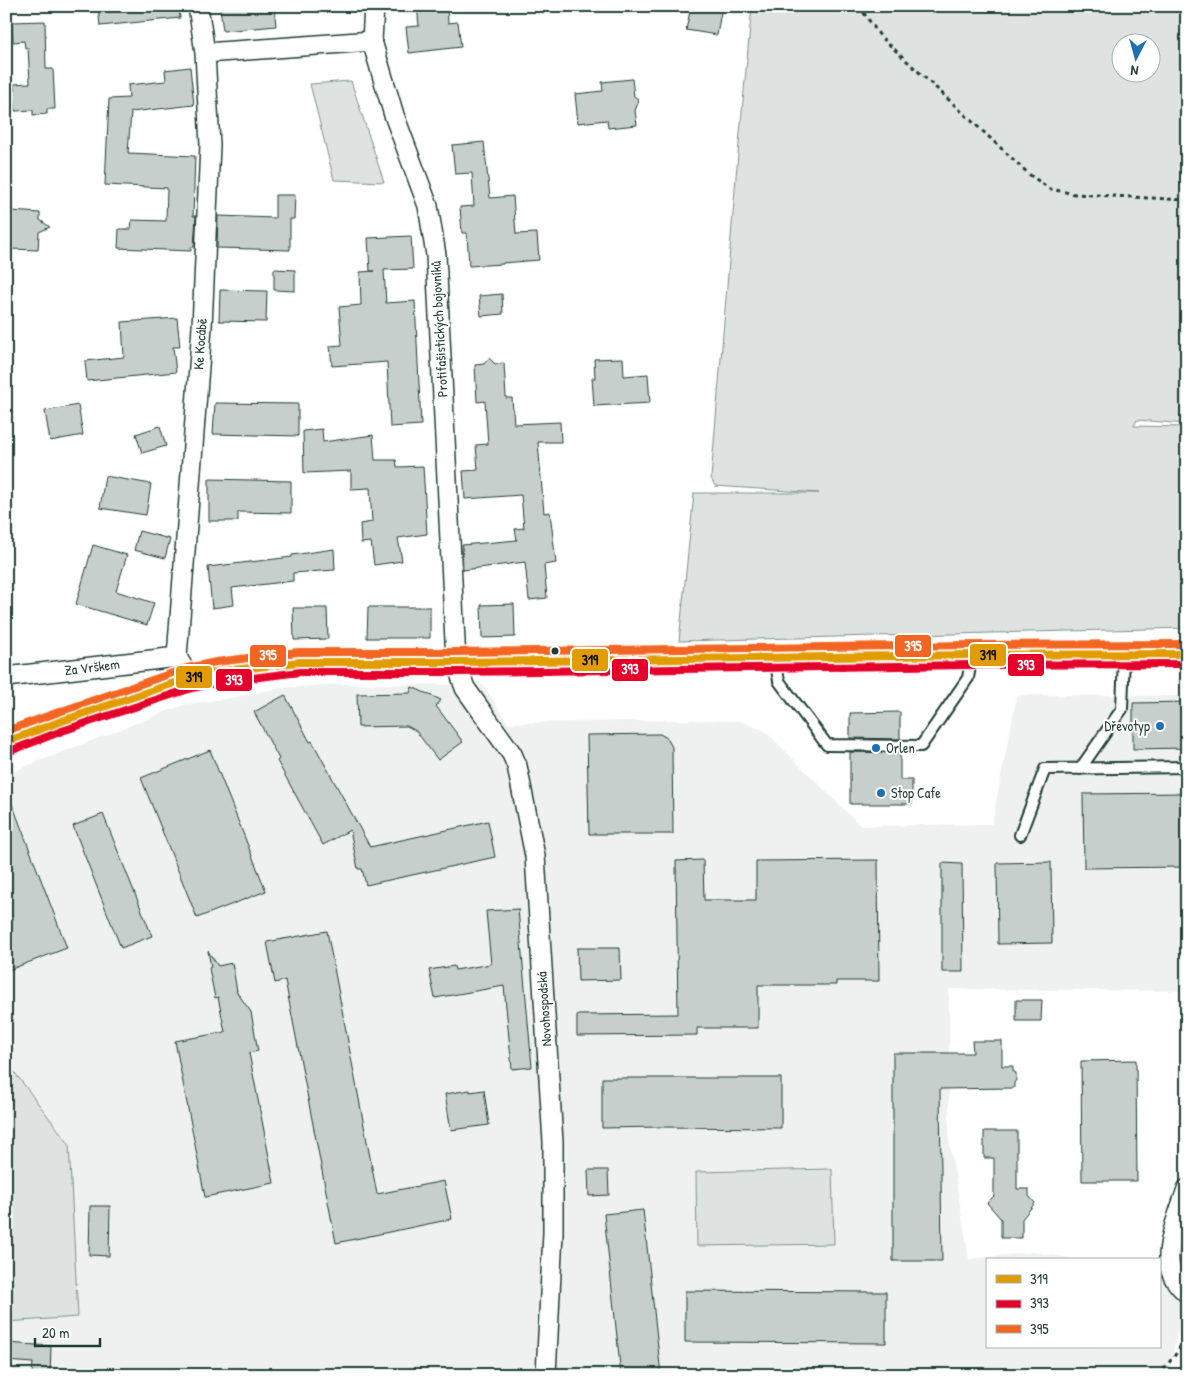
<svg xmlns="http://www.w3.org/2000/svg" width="1193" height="1381" viewBox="0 0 1193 1381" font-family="'Patrick Hand',sans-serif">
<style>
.built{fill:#eef1f0}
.green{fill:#dee3e2;stroke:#7e908b;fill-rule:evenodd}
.building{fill:#c7cfcc;stroke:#1f3d34}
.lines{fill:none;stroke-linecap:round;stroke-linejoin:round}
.service-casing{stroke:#1f3d34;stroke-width:14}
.minor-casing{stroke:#1f3d34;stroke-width:22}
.tertiary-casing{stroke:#1f3d34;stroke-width:28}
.path{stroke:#1f3d34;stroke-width:3;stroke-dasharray:4 4;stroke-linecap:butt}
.service{stroke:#fff;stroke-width:10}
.minor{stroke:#fff;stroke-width:19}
.tertiary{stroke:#fff;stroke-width:24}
.bus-1-casing{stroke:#fff;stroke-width:11}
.bus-2-casing{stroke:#fff;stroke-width:11}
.bus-3-casing{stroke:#fff;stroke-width:11}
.bus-1{stroke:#e19c05;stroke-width:8}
.bus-2{stroke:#e4002b;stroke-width:8}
.bus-3{stroke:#f26522;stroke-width:8}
.bus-dot{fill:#1f3d34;stroke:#fff;stroke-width:2}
.poi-dot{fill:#1f6fb2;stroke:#fff;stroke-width:2}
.labels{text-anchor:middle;stroke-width:4;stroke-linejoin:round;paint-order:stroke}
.street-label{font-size:14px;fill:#1f3d34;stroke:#fff}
.poi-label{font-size:14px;fill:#1f3d34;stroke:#fff;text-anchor:start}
.line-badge{stroke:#fff;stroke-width:2}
.badge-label{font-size:14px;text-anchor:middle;font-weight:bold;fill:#fff}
.pale-badge-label{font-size:14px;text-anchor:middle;font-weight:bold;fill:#111}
</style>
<rect width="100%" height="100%" fill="#fff"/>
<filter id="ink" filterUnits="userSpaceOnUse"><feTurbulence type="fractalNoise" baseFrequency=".02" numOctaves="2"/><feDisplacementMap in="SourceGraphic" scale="10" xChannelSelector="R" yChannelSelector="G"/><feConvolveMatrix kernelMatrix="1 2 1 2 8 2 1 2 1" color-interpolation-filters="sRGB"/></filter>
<g filter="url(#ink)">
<path class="built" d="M343,684L483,685L508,723L690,720L740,721L765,731L861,826L992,824L1017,695L1187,696V991L949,989V1140L969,1259L1033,1252L1082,1260H987V1347H1159V1272L1166,1273L1163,1248L1187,1162V1297H1185L1172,1356L1170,1375H6V1322L78,1317L69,1144L6,1061V774L186,704L231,698L281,688Z"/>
<path class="green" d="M752,6H1187V424L1137,420L1134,426L1187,427V628L679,641L694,493H819L715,486L711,478L737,165ZM1150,42V72H1120V42Z
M351,81L384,182L334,180L310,84Z
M6,1061L69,1144L78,1317L6,1322Z
M832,1169L834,1244L697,1246L696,1172Z"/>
<path class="building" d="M98,6H179L180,18L100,26Z
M236,6H274L276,26L223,31L220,8Z
M417,6H447L448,23L458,22L461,47L409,53L406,27L419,26Z
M691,6H722L717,35L686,30Z
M45,21L46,69H53L55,109H47V114L33,115V110L15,111L14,84L30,83L28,48H25L24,41L13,42L12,22Z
M190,67L194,105L131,112L128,153L195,156L193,216H196L194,247H191V251L118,248L119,229H131L132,220L166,221L167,188L105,185L109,99L129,98L128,85L166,81L165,70Z
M632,79L634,96L639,100L635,111L637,125L608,128L607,120L578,123L575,94L603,91L602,82Z
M484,142L490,198L513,196L516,234L537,233L539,260L503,263V264L469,266L467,233H462L460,207L474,206L472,173L455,174L452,145Z
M275,195H295L294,219H290V250L217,248L218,216L275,218Z
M11,211L40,213V220L50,227L39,232L38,250L9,249Z
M411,236L413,269L384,270L386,303L415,301L421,425L390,427L387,362L332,366L330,346L342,345L339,307L361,305L360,272L375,271H370L368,238Z
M274,269L295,270V291L274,290Z
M220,290L267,291L266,322L219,321Z
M502,294L503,314L481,316L479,296Z
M177,318L180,347H173L176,372L87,381L85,361L124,357L122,322Z
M489,358L495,364L504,363L506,398H512L514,424L560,422L561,442H538L544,513L550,512L556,563L544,565L547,598L529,600L525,562L463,570L462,545L517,540L515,529L524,528L521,495L465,499L463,471L478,470L476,445L488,444L485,401L477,402L475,365L484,364Z
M623,358L624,376L648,374L650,403L594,406L592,378H595L594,359Z
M215,403L298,404V436L213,434Z
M78,405L83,435L50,441L45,411Z
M160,426L166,446L142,453L136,434Z
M322,429L323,442L373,435L375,460H396L397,467L423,466L427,534L398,538L402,561L374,565L371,542L361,543L360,524L372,522L370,488L351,489V471L304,473L303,431Z
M105,476L151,484L146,515L100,508Z
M209,479L291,481V513L238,512V521H209Z
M139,531L170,539L165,558L134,550Z
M93,545L127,555L116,591L154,603L147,625L76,604Z
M334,549L335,570L293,573V581L232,588L234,605L212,608L208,567L292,557V555Z
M514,604L515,637L482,638L481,605Z
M368,607H430V638H367Z
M293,608H327L328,639L294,640Z
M412,687L441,700L436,706L463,742L438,760L416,731L407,726L358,727L357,694L410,693Z
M285,695L310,742L312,741L370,847L488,821L495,857L366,885L362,869H358L350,830L323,845L277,761L279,759L254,712Z
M1187,702V748L1133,749V703Z
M900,712V739L850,738V713Z
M660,734L667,738L672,747L673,834H589L587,735Z
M210,750L266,891L197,918L141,778Z
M850,752L900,753V780H912V804H850Z
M6,793H8L67,948L6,971Z
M1187,793V867L1084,868L1083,794Z
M103,814L152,936L121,948L73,826Z
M703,860L704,900H756V861L878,860L879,981H836V985H758V1028H697V1035L577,1036V1015L678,1014L676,861Z
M1051,862L1052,943L998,944L997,863Z
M942,863L962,864L963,972H942Z
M518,909L532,1067L512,1069L504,986L435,998L429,970L454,966L455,970L491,964L486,911Z
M327,931L377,1194L444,1181L452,1219L336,1243L285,980L275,983L267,942Z
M577,948H620L621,980L578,981Z
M208,951L218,966L232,963L237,991H236L251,1012L258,1051L249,1053L274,1183L205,1197L175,1041L225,1032L218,997L215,998L209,968L211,967Z
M1016,1000H1042L1041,1021H1016Z
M972,1041H1002V1066H1013V1071L1016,1073V1080L1014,1083V1088L940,1089L942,1261H893V1053H973Z
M1136,1060L1137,1181H1082L1081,1061Z
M602,1078H781V1128L661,1127L602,1128Z
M470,1090V1092L484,1090L489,1125L451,1130L445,1094Z
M984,1131H1017V1189H1029V1196L1035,1203L1022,1219V1238H1001V1219L987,1203L994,1196V1158H984Z
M588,1170H608L609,1195L589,1196Z
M90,1206H110L109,1256L89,1255Z
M643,1210L661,1375H621L604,1214Z
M685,1291L886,1292V1343L685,1342Z
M6,1343L51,1346L50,1375H32L33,1363L6,1361Z"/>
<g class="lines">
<defs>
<path id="service" d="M775,658L779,681L827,745L921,746L968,678L972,655
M1080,769L1122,709L1124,654
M1020,835L1045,769L1187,767"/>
<path id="minor" d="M374,6L372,41L394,115L428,206L436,255L456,662L465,688L512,754L517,766L535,856L553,1142V1233L546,1375
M205,53L372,41
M6,677L177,657
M189,678L177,657L202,327L210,145L205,53L198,6
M1187,1189C1180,1211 1163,1249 1171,1271C1174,1280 1180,1287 1187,1293"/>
<path id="tertiary" d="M6,742L59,722L189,678L217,672L299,662H456L972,655L1187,654"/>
</defs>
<use href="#service" class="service-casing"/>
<use href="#minor" class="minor-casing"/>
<use href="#tertiary" class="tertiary-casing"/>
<path class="path" d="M859,6L880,36L1030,175L1050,189L1075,194L1187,200
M1159,1375L1179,1350L1187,1322"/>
<use href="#service" class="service"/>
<use href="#minor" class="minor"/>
<use href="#tertiary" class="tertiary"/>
<defs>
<path id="bus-1" d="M6,742L59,722L189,678L217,672L299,662H456L972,655L1187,654"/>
<path id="bus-2" d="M10,751L62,731L192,688L219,682L300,672H456L972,665L1187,664"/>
<path id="bus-3" d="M6,731L56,713L187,668L216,662L298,652H456L972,645L1187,644"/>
</defs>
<use href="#bus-1" class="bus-1-casing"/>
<use href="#bus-2" class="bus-2-casing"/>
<use href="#bus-3" class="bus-3-casing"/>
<use href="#bus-1" class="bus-1"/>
<use href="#bus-2" class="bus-2"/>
<use href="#bus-3" class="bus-3"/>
</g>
</g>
<circle class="bus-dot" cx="555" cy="651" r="4.5"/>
<g class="poi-dot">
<circle cx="1160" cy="726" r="5"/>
<circle cx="876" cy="748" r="5"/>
<circle cx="881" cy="793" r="5"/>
</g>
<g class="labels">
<g class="street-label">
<text transform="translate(439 329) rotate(-93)" y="5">Protifašistických bojovníků</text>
<text transform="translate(200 344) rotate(-86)" y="5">Ke Kocábě</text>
<text transform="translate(92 667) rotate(-7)" y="5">Za Vrškem</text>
<text transform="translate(544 1009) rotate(-94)" y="5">Novohospodská</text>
</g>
<g class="poi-label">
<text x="1150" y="731" text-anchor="end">Dřevotyp</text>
<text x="886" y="753">Orlen</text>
<text x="891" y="798">Stop Cafe</text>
</g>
</g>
<g class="line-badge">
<rect x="894" y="634" width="38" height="24" rx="5" fill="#f26522"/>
<rect x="969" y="643" width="38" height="24" rx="5" fill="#e19c05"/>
<rect x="249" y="644" width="38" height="24" rx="5" fill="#f26522"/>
<rect x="571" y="648" width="38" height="24" rx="5" fill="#e19c05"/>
<rect x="1007" y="653" width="38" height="24" rx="5" fill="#e4002b"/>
<rect x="611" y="658" width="38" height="24" rx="5" fill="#e4002b"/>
<rect x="175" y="665" width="38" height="24" rx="5" fill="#e19c05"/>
<rect x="215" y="668" width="38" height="24" rx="5" fill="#e4002b"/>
</g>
<g class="badge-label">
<text x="913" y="651">395</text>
<text x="268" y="660">395</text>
<text x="1026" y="670">393</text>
<text x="630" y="674">393</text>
<text x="234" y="685">393</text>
</g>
<g class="pale-badge-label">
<text x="988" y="660">319</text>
<text x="590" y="665">319</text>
<text x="194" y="682">319</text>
</g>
<rect width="1193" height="1381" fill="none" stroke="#fff" stroke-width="25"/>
<rect x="12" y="12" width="1168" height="1356" fill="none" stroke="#1f3d34" stroke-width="2" filter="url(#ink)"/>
<rect x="986" y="1258" width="175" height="90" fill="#ffffff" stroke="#a5b1ae"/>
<rect x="996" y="1275" width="25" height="8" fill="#e19c05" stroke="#a5b1ae"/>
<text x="1030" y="1284" font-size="15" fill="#1f3d34">319</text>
<rect x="996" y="1300" width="25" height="8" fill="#e4002b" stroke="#a5b1ae"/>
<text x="1030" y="1308" font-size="15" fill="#1f3d34">393</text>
<rect x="996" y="1325" width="25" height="8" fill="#f26522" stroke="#a5b1ae"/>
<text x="1030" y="1334" font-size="15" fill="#1f3d34">395</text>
<g transform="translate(1136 58) rotate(186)"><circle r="24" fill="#ffffff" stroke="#a5b1ae"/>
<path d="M0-4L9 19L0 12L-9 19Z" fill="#1f6fb2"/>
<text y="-8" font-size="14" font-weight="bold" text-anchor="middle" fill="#1f3d34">N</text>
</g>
<path d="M35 1338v8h65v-8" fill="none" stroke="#1f3d34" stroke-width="2.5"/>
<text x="42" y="1338" font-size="15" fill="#1f3d34" stroke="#ffffff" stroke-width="4" paint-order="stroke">20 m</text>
</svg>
